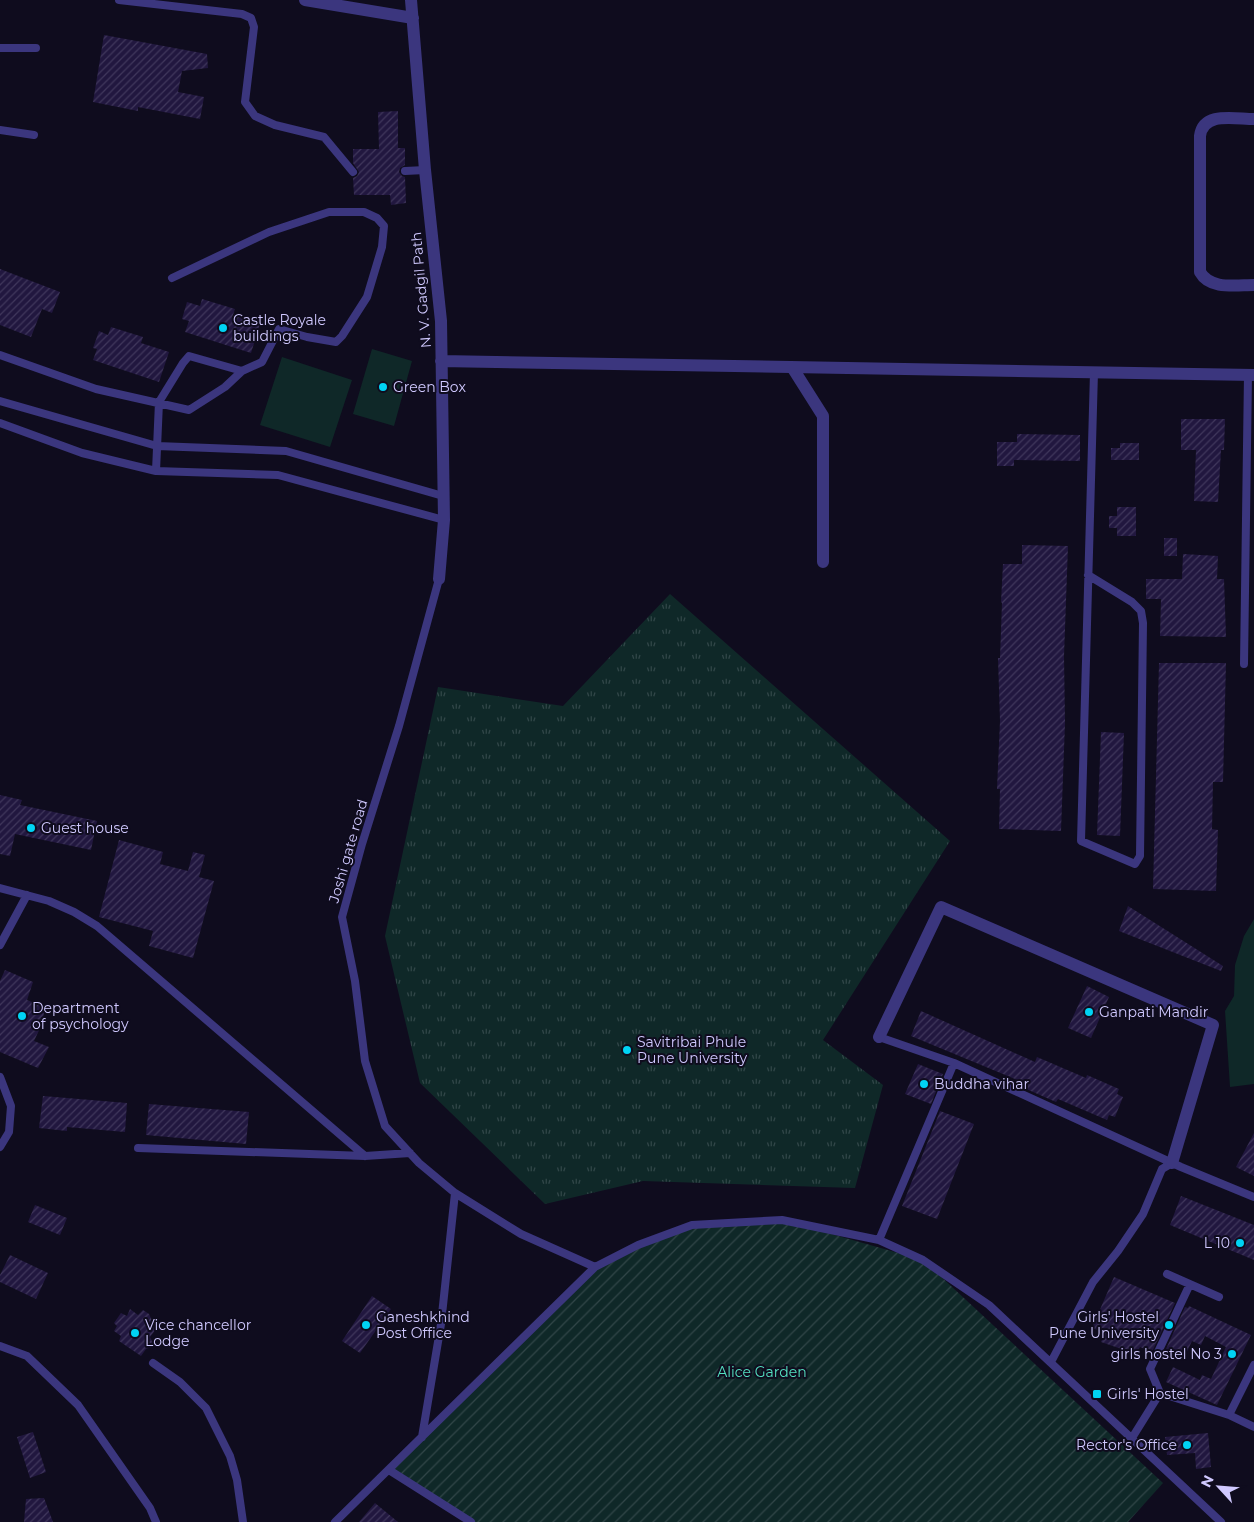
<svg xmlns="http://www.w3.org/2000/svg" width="1254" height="1522" viewBox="0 0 1254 1522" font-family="Montserrat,sans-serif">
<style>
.grass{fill:url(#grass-tufts)}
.park{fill:#0f2828}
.garden{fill:url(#garden-furrows)}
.building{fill:url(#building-hatch)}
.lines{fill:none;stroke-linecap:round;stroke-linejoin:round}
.service{stroke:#3b367e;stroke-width:8}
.minor{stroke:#3b367e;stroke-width:12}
.poi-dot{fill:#00d3f4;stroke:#0f0c1e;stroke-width:2}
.labels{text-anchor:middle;stroke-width:4;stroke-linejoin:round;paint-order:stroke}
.street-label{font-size:14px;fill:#d0c9ff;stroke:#0f0c1e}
.poi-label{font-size:14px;fill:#d0c9ff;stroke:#0f0c1e;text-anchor:start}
.park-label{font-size:14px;fill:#54e0c1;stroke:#0f0c1e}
</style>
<defs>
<pattern id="grass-tufts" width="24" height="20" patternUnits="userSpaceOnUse" patternTransform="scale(1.25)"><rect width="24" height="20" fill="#0f2828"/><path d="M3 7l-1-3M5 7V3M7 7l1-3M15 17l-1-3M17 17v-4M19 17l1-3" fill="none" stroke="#314648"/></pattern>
<pattern id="garden-furrows" width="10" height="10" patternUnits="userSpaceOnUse" patternTransform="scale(1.25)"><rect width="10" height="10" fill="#0f2828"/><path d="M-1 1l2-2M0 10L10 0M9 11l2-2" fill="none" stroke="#314648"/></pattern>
<pattern id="building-hatch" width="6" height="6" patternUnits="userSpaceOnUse" patternTransform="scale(1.25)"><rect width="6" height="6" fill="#21173f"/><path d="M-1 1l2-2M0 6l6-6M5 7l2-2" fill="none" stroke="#40375c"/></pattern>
</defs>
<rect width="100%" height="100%" fill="#0f0c1e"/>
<path class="grass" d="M670,594L950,841L823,1040L883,1085L855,1188L643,1181L545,1204L420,1083L385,936L438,687L563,706Z"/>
<path class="park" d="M372,349L412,361L394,426L353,414Z
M282,357L352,380L330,447L260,425Z
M1254,919V1084L1230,1087L1225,1011L1234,996L1235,965L1244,936Z"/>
<path class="garden" d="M782,1220L923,1260L1163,1483L1128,1522H468L389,1470L595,1267L692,1225Z"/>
<path class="building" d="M104,35L207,54L208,68L182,71L178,92L204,97L200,119L138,107V111L93,102Z
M398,111V148H405V165L400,168L399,172L402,176L405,177L406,203L391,205L390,195H354L353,178L357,176L359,172L353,163V149H379L378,112Z
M0,269L60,292L52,313L42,309L31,337L0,325Z
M202,299L235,309L233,315L260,324L251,353L185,332L189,321L182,319L187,302L200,306Z
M111,327L143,337L141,343L169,352L159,382L93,360L97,349L93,348L99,331L108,335Z
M1181,419H1225L1224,450H1221L1218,502L1194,501L1196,450H1181Z
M1017,434L1080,435V461L1014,460V466H997V442H1017Z
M1120,443H1139V460H1111V448H1120Z
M1117,507H1136V536H1117V528H1109V516H1117Z
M1164,538H1177V556H1164Z
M1022,545L1068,546L1064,656L1065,723L1061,831L999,829L1000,789H997L1000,721L998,658H1000L1002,603L1001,602L1003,564H1022Z
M1183,554L1218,556L1217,579H1224L1226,637L1160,636L1161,599H1146V579H1182Z
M1159,663H1226L1223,782H1213L1212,829L1218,830L1216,891L1153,889Z
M1101,732L1124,733L1120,836L1097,835Z
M0,795L22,800L20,805L97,821L91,850L15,834L10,856L0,854Z
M119,840L163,852L160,864L188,871L193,852L205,855L199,877L214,881L193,958L149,946L153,931L99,917Z
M1128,906L1223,966L1221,971L1119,931Z
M5,970L33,982L27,1000L45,1007L42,1024L34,1041L49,1047L38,1068L0,1052V981Z
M1087,986L1109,997L1091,1038L1068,1028Z
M921,1011L1035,1062L1037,1057L1086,1078L1087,1075L1119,1089L1117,1094L1123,1097L1115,1117L1109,1115L1107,1120L1058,1099L1056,1102L1024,1088L1026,1084L1020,1081L911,1036Z
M918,1064L943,1074L931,1104L905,1094Z
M43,1096L127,1103L125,1132L67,1127V1131L39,1128Z
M149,1104L249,1112L246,1144L146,1135Z
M940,1111L974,1124L937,1219L902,1206Z
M1254,1133V1176L1236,1167Z
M1181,1196L1254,1225V1260L1170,1225Z
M35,1205L67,1218L60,1235L28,1222Z
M10,1255L48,1273L36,1299L0,1282V1275Z
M1114,1277L1175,1303L1152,1352L1140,1347L1136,1354L1101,1342L1105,1333L1092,1328Z
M372,1296L391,1309L360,1353L342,1341Z
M1189,1306L1251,1335L1217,1405L1166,1382L1173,1367L1200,1380L1202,1375L1211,1379L1226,1347L1205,1336L1201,1345L1192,1341L1184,1358L1166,1349L1185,1307L1188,1308Z
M130,1309L138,1315L143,1310L149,1314L156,1329L150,1337L154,1346L146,1349L141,1356L119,1341L121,1336L114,1331L117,1326L114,1323L121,1313L127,1316Z
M33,1432L46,1472L30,1478L17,1437Z
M1208,1433L1211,1467L1196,1469L1195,1453L1167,1455L1165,1437Z
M44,1498L53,1522H24L26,1499Z
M375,1503L398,1522H359Z"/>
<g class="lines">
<path class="service" d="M119,0L242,14L251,18L254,27L245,102L255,116L275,125L324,137L353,172
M0,48H36
M0,130L34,135
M405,171L425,170
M0,355L96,389L189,410L225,387L242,371
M0,401L157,446L286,451L443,496
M0,423L82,453L156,471L278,475L444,520
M156,471L159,402L183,363L189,356L242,371L262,362L279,329L307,337L336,342L342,336L367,297L382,247L384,226L377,218L364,212H329L269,232L172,278
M1088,575L1132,602L1141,611L1143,623L1140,856L1135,864L1081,841L1094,372
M439,579L399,726L362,844L342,917L355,981L365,1061L385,1126L419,1163L455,1193
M1244,664L1248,374
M0,888L49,901L74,912L97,926L365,1156
M0,945L27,895
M879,1037L954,1063L1181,1167L1254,1197
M0,1077L11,1106L9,1132L0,1147
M138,1148L365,1156L410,1153
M879,1240L954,1063
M595,1267L638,1245L692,1225L782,1220L879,1240L923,1260L989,1305L1221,1522
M1167,1274L1219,1297
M0,1346L27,1356L78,1405L150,1508L156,1522
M1051,1362L1093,1282L1118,1251L1143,1214L1162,1169L1172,1163
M153,1363L180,1382L206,1408L230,1456L237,1480L243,1522
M1160,1393L1229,1415L1254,1365
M1229,1415L1254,1427
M1132,1438L1160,1393L1150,1369L1190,1284
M389,1470L471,1522
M335,1522L595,1267L521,1234L455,1193L441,1324L422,1437"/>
<path class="minor" d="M305,0L413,18
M411,0L425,170L441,321L444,520L439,579
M1254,119C1235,119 1203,111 1200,136V272C1210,290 1236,285 1254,285
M441,361L1254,375
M792,367L823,416V562
M879,1037L941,907L1213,1025L1172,1163"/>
</g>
<g class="poi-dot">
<circle cx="223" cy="328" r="5"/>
<circle cx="383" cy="387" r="5"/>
<circle cx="31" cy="828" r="5"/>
<circle cx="1089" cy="1012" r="5"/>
<circle cx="22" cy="1016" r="5"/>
<circle cx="627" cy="1050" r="5"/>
<circle cx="924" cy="1084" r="5"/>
<circle cx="1240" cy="1243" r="5"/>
<circle cx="366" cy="1325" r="5"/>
<circle cx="1169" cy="1325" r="5"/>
<circle cx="135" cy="1333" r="5"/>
<circle cx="1232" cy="1354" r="5"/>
<rect x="1092" y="1389" width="10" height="10" rx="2.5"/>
<circle cx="1187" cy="1445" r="5"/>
</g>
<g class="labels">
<g class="street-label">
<text transform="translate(421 290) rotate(-95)" y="5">N. V. Gadgil Path</text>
<text transform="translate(348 851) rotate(-74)" y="5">Joshi gate road</text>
</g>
<g class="poi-label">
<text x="233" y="325">Castle Royale<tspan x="233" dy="16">buildings</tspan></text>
<text x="393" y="392">Green Box</text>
<text x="41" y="833">Guest house</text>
<text x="32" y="1013">Department<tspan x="32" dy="16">of psychology</tspan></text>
<text x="1099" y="1017">Ganpati Mandir</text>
<text x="637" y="1047">Savitribai Phule<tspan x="637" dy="16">Pune University</tspan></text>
<text x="934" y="1089">Buddha vihar</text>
<text x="1230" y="1248" text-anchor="end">L 10</text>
<text x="376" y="1322">Ganeshkhind<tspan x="376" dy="16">Post Office</tspan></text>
<text x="1159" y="1322" text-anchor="end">Girls' Hostel<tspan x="1159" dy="16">Pune University</tspan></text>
<text x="145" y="1330">Vice chancellor<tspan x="145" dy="16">Lodge</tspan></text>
<text x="1222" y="1359" text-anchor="end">girls hostel No 3</text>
<text x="1107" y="1399">Girls' Hostel</text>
<text x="1177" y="1450" text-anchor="end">Rector's Office</text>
</g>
<g class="park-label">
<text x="762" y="1377">Alice Garden</text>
</g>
</g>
<g transform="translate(1219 1487) rotate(296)" stroke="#0f0c1e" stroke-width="4" paint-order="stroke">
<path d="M0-4L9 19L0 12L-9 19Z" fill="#d0c9ff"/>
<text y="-8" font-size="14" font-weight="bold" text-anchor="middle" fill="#d0c9ff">N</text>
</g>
</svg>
